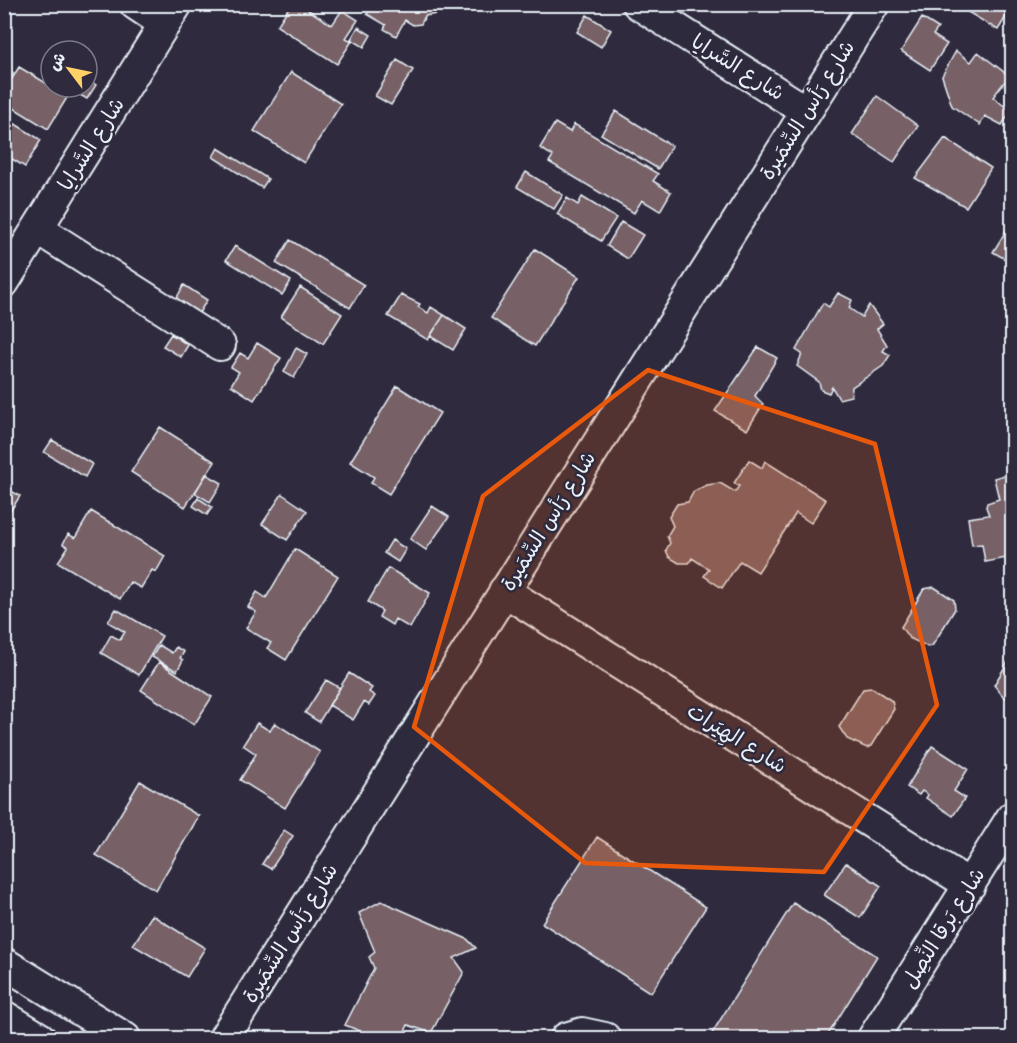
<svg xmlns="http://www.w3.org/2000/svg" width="1017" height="1043" viewBox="0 0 1017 1043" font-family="'Balsamiq Sans','Playpen Sans Arabic',sans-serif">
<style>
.building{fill:#776166;stroke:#e8f1f8;stroke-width:1.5}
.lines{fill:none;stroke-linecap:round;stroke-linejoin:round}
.minor-casing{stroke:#e8f1f8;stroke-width:34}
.minor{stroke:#2f2a3d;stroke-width:30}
.marked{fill:#e8590c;fill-opacity:0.2;stroke:#e8590c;stroke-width:4.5;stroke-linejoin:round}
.labels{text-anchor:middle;stroke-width:5;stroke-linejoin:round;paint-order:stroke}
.street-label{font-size:21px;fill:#e8f1f8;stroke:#2f2a3d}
</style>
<rect width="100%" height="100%" fill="#2f2a3d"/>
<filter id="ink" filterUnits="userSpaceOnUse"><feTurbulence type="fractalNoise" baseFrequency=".0167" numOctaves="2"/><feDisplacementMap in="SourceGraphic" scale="12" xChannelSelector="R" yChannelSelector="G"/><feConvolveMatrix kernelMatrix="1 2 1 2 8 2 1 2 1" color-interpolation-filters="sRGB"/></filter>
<g filter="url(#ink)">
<path class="building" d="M291,4H299L332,25L342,10L358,20L346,38L352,41L337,64L277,26Z
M372,4H441V6L436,14L425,16L421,24L413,25L405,20L396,36L384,29L386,25L367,14Z
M963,4H1012V7L998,30L961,8Z
M587,15L611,30L601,47L577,32Z
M922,18L938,28L933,35L947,44L930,70L901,51Z
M358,27L371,35L364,47L351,39Z
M956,51L971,62L978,52L1009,76L993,97L1011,111L1002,125L985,116L980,125L952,106L942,76Z
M397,60L413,70L391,105L375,96Z
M4,67L15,74L4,91Z
M19,67L68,96L48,129L4,102V91Z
M291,72L341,104L304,163L254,131Z
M87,79L96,85L87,99L73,91L76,87H87Z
M877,96L918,126L894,162L852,134Z
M616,111L672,146L658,169L601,134Z
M4,117L41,140L25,167L4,154Z
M555,123L570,132L574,124L658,174L653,181L671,192L660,211L642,200L634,213L549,162L553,156L540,148Z
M945,138L991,168L966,207L915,178Z
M218,148L268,179L262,188L213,157Z
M526,172L563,195L554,209L517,187Z
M582,197L616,218L601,241L557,214L567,198L578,205Z
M1012,221V263L993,252Z
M621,222L643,235L628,259L607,246Z
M290,240L364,285L350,308L276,263Z
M235,246L291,281L282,295L226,260Z
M535,249L579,277L535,346L491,318Z
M184,285L207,300L199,313L176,299Z
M300,287L342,314L323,344L281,317Z
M838,293L852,300L849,308L862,317L869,305L883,324L877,329L887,345L883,351L890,355L883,366L852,387L851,396L839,399L832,387L829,393L821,390L819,382L797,366L802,354L796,350L823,303L829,307Z
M401,295L420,304L418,307L428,313L431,307L444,315L428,340L388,316Z
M444,315L466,329L453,350L430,336Z
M171,334L188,345L181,357L163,346Z
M257,343L281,358L254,400L231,385L239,372L231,367L240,353L248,358Z
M758,347L777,358L755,396L763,404L747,430L715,411Z
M296,348L307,354L294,378L284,372Z
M397,386L440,413L389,494L371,483L374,477L350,462Z
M160,427L215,462L185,507L131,472Z
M52,440L92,464L85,477L44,452Z
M749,460L762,468L765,461L826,500L811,523L796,513L758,572L740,561L722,588L704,576L709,569L692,558L689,563H679L669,557L666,550L670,543L667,536L673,526L669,517L677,504L688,502L694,491L707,485L720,483L735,492L739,486L734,483Z
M1012,473V557L985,562L982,544L972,545L968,518L989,515L986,507L987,503L999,499L994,478Z
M206,474L222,483L210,502L195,493Z
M11,491L20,496L11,510L4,507V503Z
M282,494L307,511L287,540L262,524Z
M198,498L212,507L207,515L193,506Z
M432,506L449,517L426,550L410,539Z
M91,511L165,556L156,572L152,570L141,588L130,582L120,599L58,562L68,547L63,544L68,534L75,538Z
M392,540L406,549L398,562L384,553Z
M295,549L338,576L286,660L267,648L271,643L246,628L256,612L248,607L257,592L266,598Z
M388,568L430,593L410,628L395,619L392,625L379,617L382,611L368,602Z
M934,587L954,600L955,609L932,646L928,647L909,638L901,627L924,589Z
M116,609L162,636L139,675L101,653L111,635L120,640L125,632L108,622Z
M159,645L172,653L176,647L184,652L180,658L183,660L177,671L152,657Z
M1012,655V702L1003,696L994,685Z
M159,662L212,697L194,725L141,690Z
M349,673L372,688L369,692L375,696L369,705L364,702L353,720L329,705Z
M326,680L340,688L319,722L305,713Z
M872,688L892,701L894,709L871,746L867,748L847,739L839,727L863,689Z
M257,723L270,731L275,723L320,752L285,808L240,780L256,754L243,745Z
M932,746L968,769L954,791L965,798L953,816L926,798L928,795L922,791L919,795L907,787Z
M140,781L199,816L156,890L96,855Z
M284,830L293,836L271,869L262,864Z
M597,837L706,907L651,993L542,923Z
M846,863L881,886L860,918L824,895Z
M381,901L467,939L476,948L454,958L464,972L431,1033L408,1025L402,1038H377L345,1025L374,968L369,957L375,952L359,913Z
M793,903L877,956L826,1038H709Z
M152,915L205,948L187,977L133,945Z"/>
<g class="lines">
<defs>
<path id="minor" d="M135,4L165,24
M638,4L806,111
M38,229L220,345
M4,282L177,4
M504,591L970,885
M4,963L125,1038
M4,1016L40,1038
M224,1038L874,4
M566,1038L582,1033L605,1038
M873,1038L1012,817"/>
</defs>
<use href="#minor" class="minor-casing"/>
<use href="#minor" class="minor"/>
</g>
</g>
<path class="marked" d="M648,370L875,444L937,705L824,872L585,863L414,727L483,496Z"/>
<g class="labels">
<g class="street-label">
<text transform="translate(738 67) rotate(32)" y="7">شارع السَّرايا</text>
<text transform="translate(807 110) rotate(-58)" y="7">شارع رَأس السِّمَيرة</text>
<text transform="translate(91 144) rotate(-58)" y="7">شارع السَّرايا</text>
<text transform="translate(548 521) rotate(-58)" y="7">شارع رَأس السِّمَيرة</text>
<text transform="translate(737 738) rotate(32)" y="7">شارع الهِيَرات</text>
<text transform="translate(943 928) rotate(-58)" y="7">شارع بَرقا النِّصِل</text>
<text transform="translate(290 933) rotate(-58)" y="7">شارع رَأس السِّمَيرة</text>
</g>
</g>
<rect width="1017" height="1043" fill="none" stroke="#2f2a3d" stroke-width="24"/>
<rect x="12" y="12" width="993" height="1019" fill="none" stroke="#e8f1f8" stroke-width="2" filter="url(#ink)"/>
<g transform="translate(69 69) rotate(302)"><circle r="28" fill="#2f2a3d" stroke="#797a88" stroke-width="1.5"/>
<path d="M0-4.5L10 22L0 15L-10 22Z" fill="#ffd166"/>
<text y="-9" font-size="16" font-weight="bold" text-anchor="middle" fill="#e8f1f8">ش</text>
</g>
</svg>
